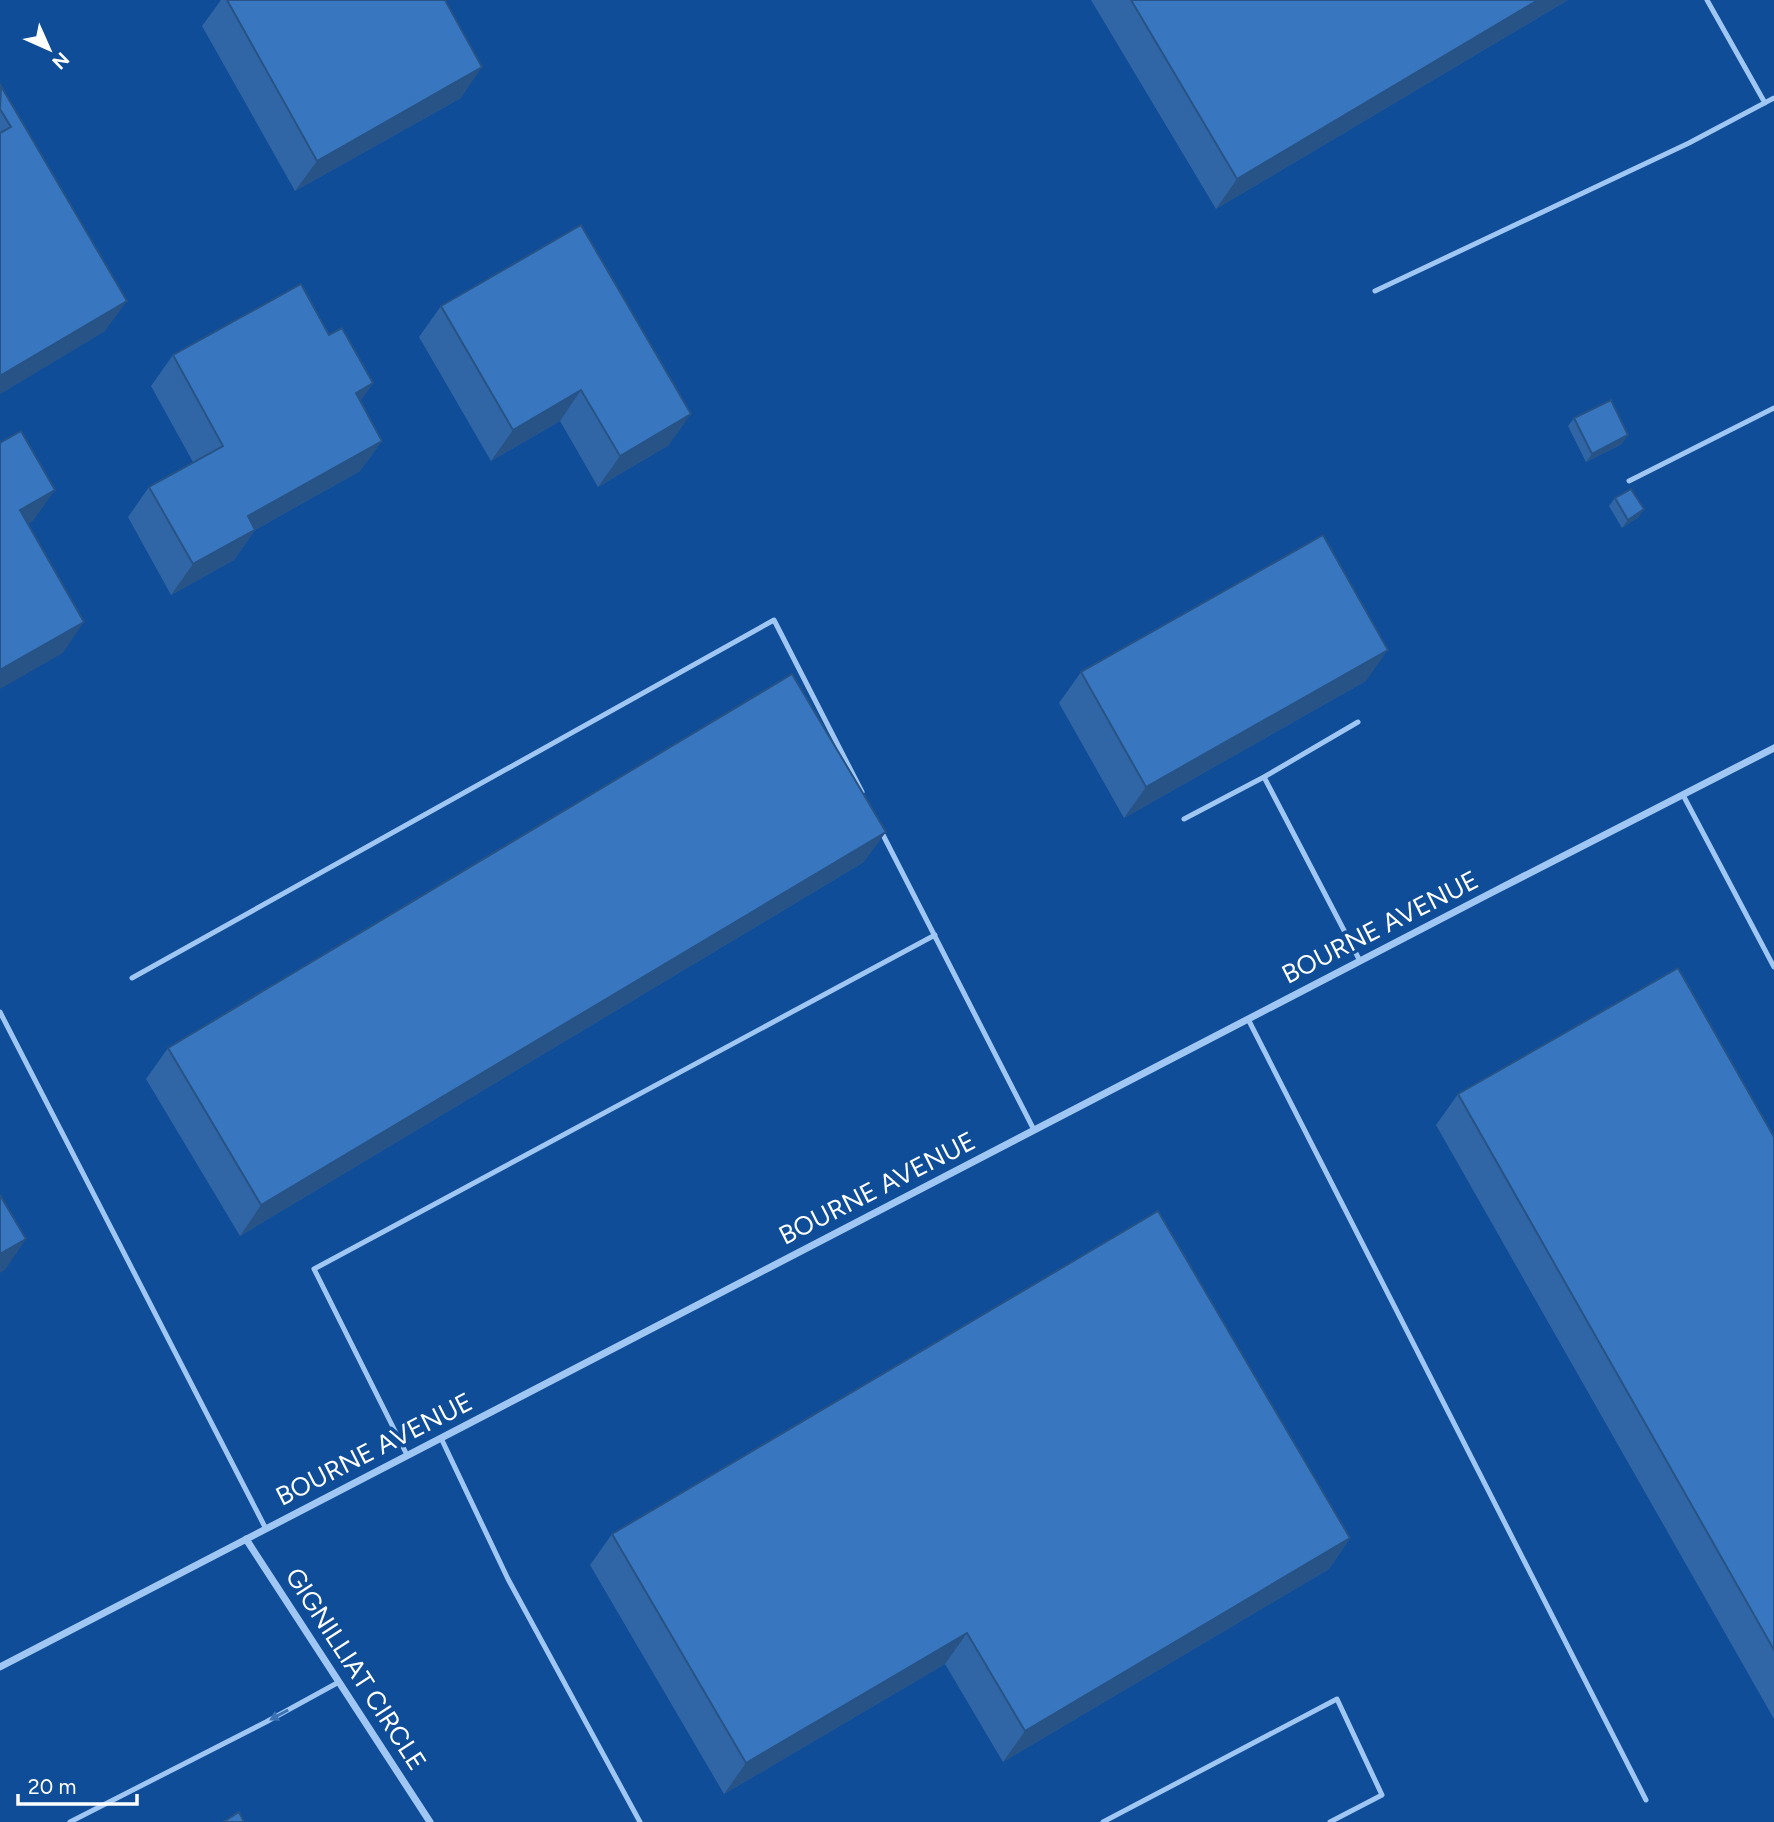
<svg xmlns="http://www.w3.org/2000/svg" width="1774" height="1822" viewBox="0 0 1774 1822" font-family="Figtree,sans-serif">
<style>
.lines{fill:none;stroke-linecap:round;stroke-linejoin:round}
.service{stroke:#a0c7f4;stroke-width:5}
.minor{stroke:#a0c7f4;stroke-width:7}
.wall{fill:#3066a5}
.shaded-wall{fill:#275386}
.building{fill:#3877c0;stroke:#275386;stroke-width:2}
.oneway{fill:#3a72b4}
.labels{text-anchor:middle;stroke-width:7;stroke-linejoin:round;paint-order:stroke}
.street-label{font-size:26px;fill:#fff;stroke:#0f4d98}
</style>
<rect width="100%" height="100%" fill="#0f4d98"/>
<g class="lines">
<path class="service" d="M1707,0L1765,103
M1375,291L1689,143L1774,98
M1629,481L1774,408
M1358,722L1264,777L1360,961
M1683,795L1774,967
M1184,819L1264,777
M880,829L1034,1130
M132,978L774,620L862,792
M0,1012L266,1529
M1248,1019L1646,1800
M441,1438L508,1579L640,1822
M407,1455L314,1269L935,935
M70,1822L266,1722L339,1682
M1103,1822L1337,1699L1382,1795L1330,1822"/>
<path class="minor" d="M246,1539L430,1822
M0,1667L1489,894L1774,748"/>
</g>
<path class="wall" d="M221,0H445L461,98L295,191L202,26Z
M1091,0H1568L1216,209Z
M0,87L105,331L0,394Z
M581,225L669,445L598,487L560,421L491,461L419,337L441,306Z
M329,335L373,383L360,401L382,441L360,471L255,530L234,560L171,595L128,517L149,487L193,462L151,386L173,355Z
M1574,418L1622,444L1586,462L1568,426Z
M1615,498L1639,517L1622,528L1609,506Z
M1081,672L1366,681L1124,818L1059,703Z
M864,862L240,1236L146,1079L168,1048Z
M1458,1094L1774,1137V1719L1436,1125Z
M612,1534L1350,1538L1329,1569L1003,1762L945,1664L724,1794L590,1565Z"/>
<path class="shaded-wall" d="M1538,0H1568L1216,209L1237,179Z
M482,67L461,98L295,191L317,161Z
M127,301L105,331L0,394V376Z
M373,383L351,414L356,393Z
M581,390L560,421L491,461L513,430Z
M691,414L669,445L598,487L620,456Z
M1628,435L1622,444L1586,462L1592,454Z
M382,441L360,471L255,530L234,560L171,595L193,564L248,516Z
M55,490L33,521L0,540L20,510Z
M1644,509L1639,517L1622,528L1628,520Z
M84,622L63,653L0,689V670Z
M1388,650L1366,681L1124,818L1146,787Z
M886,832L864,862L240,1236L261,1205Z
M26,1239L5,1270L0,1273V1254Z
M1350,1538L1329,1569L1003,1762L1025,1731Z
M967,1633L945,1664L724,1794L746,1763Z"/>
<path class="building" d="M227,0H445L482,67L317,161Z
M1131,0H1538L1237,179Z
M1,86L127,301L0,376V133L11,127L0,109Z
M581,225L691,414L620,456L581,390L513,430L441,306Z
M301,284L329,335L342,328L373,383L356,393L382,441L248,516L255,530L193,564L149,487L223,446L173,355Z
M1611,400L1628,435L1592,454L1574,418Z
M21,431L55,490L20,510L84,622L0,670V443Z
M1631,489L1644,509L1628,520L1615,498Z
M1323,535L1388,650L1146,787L1081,672Z
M792,674L886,832L261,1205L168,1048Z
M1678,968L1774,1137V1650L1458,1094Z
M0,1195L26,1239L0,1254Z
M1158,1211L1350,1538L1025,1731L967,1633L746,1763L612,1534Z
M239,1812L244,1822H223Z"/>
<defs><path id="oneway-solid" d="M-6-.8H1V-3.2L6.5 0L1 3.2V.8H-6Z" transform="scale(1.75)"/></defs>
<use class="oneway" href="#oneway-solid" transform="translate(279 1715) rotate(151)"/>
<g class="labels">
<g class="street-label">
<text transform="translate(1380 927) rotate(-27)" y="9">BOURNE AVENUE</text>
<text transform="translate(877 1188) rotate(-27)" y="9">BOURNE AVENUE</text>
<text transform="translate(374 1449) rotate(-27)" y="9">BOURNE AVENUE</text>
<text transform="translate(356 1669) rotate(57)" y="9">GIGNILLIAT CIRCLE</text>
</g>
</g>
<g transform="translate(49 49) rotate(135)" stroke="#0f4d98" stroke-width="5" paint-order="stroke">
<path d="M0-5L12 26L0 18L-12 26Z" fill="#ffffff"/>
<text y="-10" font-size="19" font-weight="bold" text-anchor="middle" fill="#ffffff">N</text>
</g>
<path d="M18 1794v10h119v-10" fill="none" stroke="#ffffff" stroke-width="3.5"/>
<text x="28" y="1794" font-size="21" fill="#ffffff" stroke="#0f4d98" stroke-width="5" paint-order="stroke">20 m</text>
</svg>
